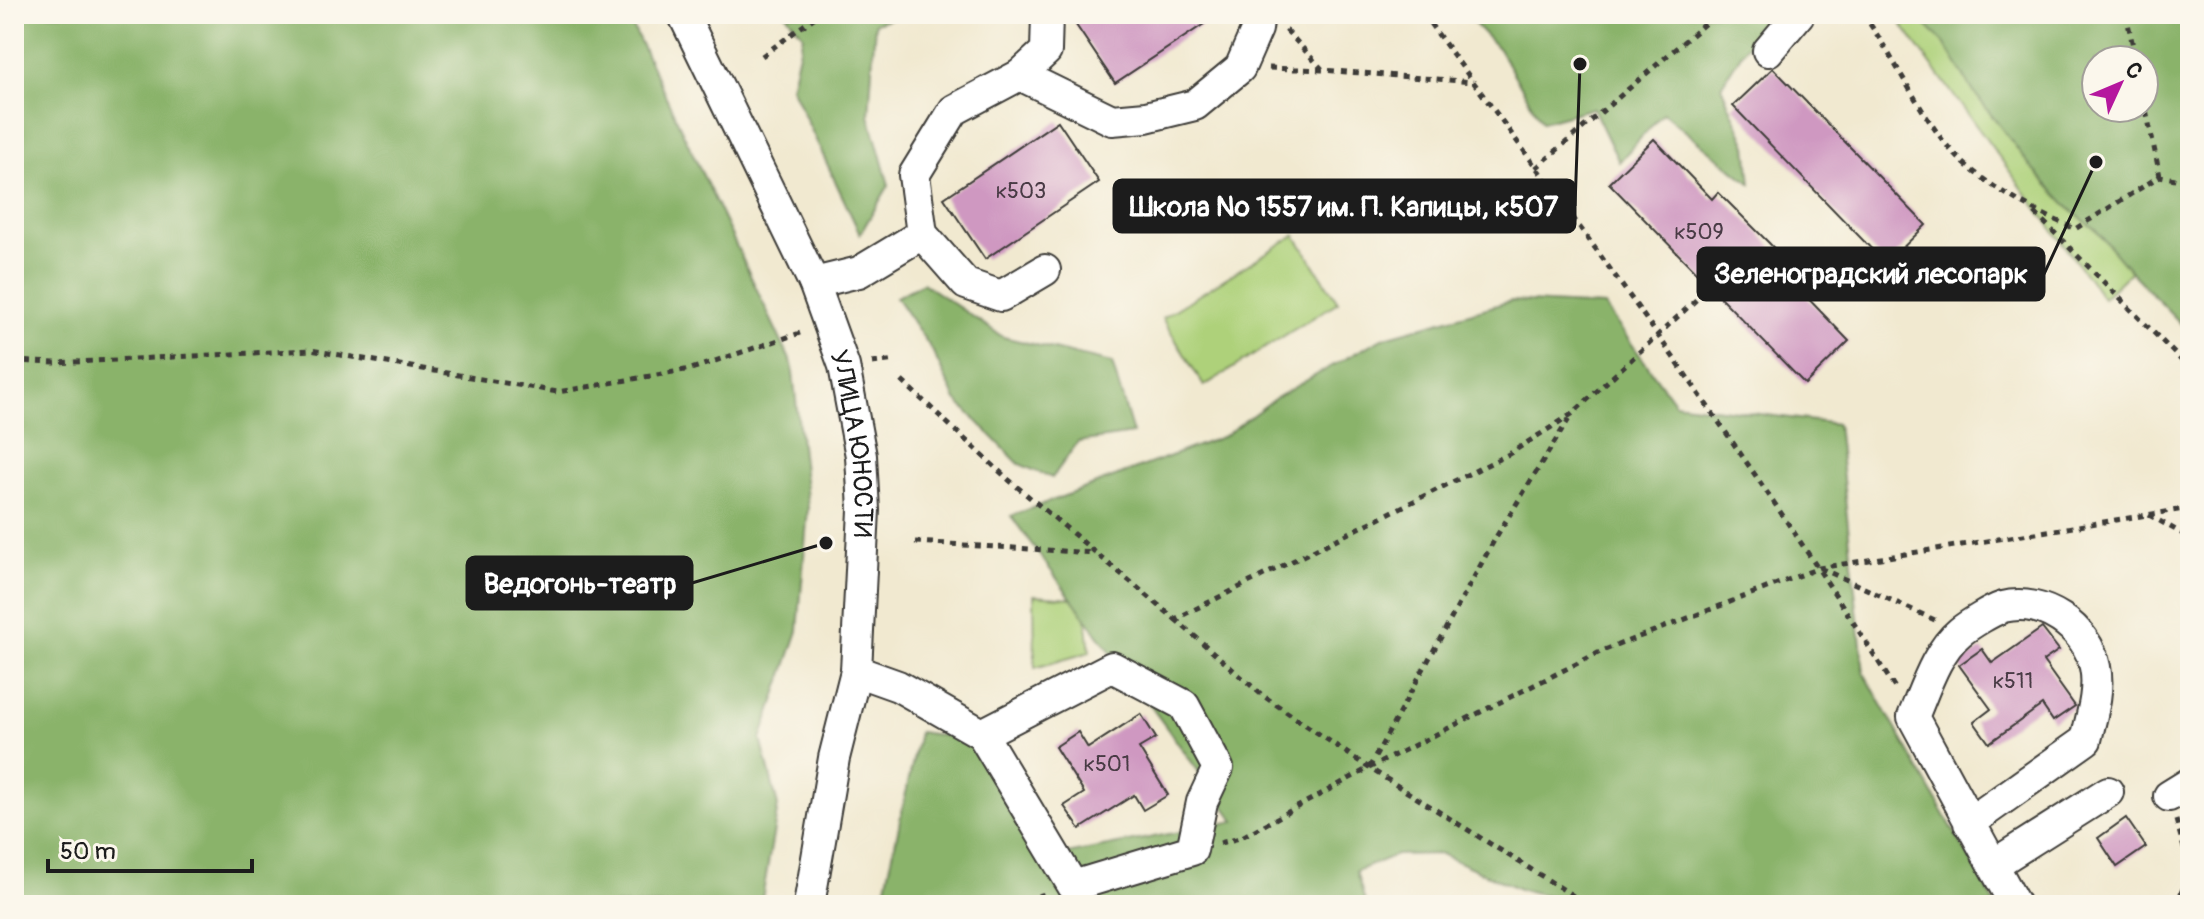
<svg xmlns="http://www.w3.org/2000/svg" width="2204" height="919" viewBox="0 0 2204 919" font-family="Pangolin,sans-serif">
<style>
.green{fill:#aed17a;stroke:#65764b;stroke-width:2;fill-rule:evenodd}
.forest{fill:#8ab36a;stroke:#536843;stroke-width:2;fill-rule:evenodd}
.building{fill:#cf98c1}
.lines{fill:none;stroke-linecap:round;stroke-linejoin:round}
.minor-casing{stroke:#3c3b37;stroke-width:34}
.path{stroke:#3c3b37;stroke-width:5;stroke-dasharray:6 6;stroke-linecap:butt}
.minor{stroke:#fff;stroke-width:30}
.labels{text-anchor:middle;stroke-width:7;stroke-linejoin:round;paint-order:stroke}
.number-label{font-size:22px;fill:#493b45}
.street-label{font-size:26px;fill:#1c1c1c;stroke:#fbf7ec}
.leader{fill:none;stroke:#1c1c1c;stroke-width:3}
.callout-dot{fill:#1c1c1c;stroke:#fbf7ec;stroke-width:3}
.callout{fill:#1c1c1c;stroke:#1c1c1c;stroke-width:3}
.callout-label{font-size:28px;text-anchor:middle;font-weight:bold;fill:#fff}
</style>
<rect width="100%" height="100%" fill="#fbf7ec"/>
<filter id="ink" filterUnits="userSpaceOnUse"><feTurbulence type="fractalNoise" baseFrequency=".0125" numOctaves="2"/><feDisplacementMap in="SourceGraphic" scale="16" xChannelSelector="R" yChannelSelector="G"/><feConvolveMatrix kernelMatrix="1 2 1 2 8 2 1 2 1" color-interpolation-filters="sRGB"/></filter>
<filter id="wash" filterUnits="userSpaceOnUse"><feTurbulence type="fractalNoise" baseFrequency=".006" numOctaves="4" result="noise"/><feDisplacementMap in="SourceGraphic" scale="32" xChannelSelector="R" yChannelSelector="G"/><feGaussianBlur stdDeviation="1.8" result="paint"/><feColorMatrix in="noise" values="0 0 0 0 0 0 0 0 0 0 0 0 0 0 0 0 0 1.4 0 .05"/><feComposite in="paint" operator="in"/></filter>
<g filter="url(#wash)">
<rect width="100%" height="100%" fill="#f1e9d0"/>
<path class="green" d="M1894,14H2190V215L2103,298ZM2096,60H2144V108H2096Z
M1295,235L1338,302L1204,386L1162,318Z
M1034,595L1084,599L1090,652L1035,668Z"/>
<path class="forest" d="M14,14H627L792,364L808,508L798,631L761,739L778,806L761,905H14Z
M786,14H906L875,23L869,115L889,185L860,234L791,87L803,35Z
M1465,14H1778L1745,48L1721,86L1747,145L1751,184L1663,113L1619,162L1593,108L1542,122L1499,49Z
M1914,14H2190V333L2132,273L2095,229L2073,212L2032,168L1973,91L1944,43ZM2144,60V108H2096V60Z
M923,283L1003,337L1112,363L1133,434L1078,442L1052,478L1019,464L956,400L932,350L896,297Z
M1511,301L1604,306L1675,403L1837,424L1864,673L1996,905H1590L1519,889L1441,854L1396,855L1356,871L1366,905H882L919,732L979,741L1042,859L1235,821L1011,516L1224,436L1277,397L1382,338Z"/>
<g id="blocks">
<path class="building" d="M1086,14H1219L1115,83L1074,22Z
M1773,68L1926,225L1886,264L1733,106Z
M1058,121L1099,182L985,259L944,198Z
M1654,139L1712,199L1718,192L1770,244L1805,283L1799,289L1849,341L1805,384L1609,183Z
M2042,628L2059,650L2043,661L2075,706L2053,721L2042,705L1989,743L1974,722L1991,709L1959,665L1982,649L1992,663Z
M1141,714L1156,738L1139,748L1168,795L1143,810L1134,795L1080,829L1064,806L1084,793L1055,747L1078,732L1088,748Z
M2126,818L2146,847L2117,867L2098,838Z"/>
</g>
</g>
<g filter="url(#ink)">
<use href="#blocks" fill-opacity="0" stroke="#3c3b37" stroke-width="2"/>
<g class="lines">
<defs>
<g id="minor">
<path id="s1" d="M683,14L814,283L844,366L861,456L864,510L856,671L834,758L809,905"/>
<path d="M1768,51L1799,14"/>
<path d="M1020,75L1112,120L1146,117L1195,105L1240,68L1257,29L1259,14"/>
<path d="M1045,270L1001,296L966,284L922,234L914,175L954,110L1020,75L1046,51L1047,14"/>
<path d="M814,283L859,272L922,234"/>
<path d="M856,671L898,686L982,734L1112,667L1184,705L1218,768L1202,802L1192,850L1073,886L982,734"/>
<path d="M2169,796L2190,783"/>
<path d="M1969,823L2086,740C2091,718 2100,691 2095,667C2087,627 2043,597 2003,607C1991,611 1970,624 1960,632C1936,652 1925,689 1913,717L1993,865"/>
<path d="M2015,905L1993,865L2108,792"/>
</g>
</defs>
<use href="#minor" class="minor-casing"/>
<path class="path" d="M1423,14C1586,234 1749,455 1895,688
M1863,14C1891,53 1911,96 1939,135C1969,179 2028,208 2075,229L2160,176L2190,182
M2126,14L2136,60
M1286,30L1322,69
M762,56L819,14
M1269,68L1323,70L1473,82
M2144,100L2160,176
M1536,168L1716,14
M2035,213L2190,369
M14,361L55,363L311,350L558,392L691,369L800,333
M872,363L895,360
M902,381L1009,480L1175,619L1509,454L1572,414L1710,287
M2149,515L2190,538
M915,542L1095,553
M1820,568L1935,620
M1175,619L1262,695L1369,768L1588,905
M1369,768L1602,651L1819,568L2190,508
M2176,820L2190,869
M1220,843L1240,838L1369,768L1496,537L1569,419
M1003,905L1045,894
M2176,905L2190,872"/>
<use href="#minor" class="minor"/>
</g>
</g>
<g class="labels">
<g class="number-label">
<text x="1021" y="198">к503</text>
<text x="1699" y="239">к509</text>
<text x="2013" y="688">к511</text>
<text x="1107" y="771">к501</text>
</g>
<g class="street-label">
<text dy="9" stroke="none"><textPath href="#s1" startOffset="466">УЛИЦА ЮНОСТИ</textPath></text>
</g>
</g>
<path class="leader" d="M1580 64L1575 206M2096 162L2044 274M826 543L692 583"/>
<g class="callout-dot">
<circle cx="1580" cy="64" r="8"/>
<circle cx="2096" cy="162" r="8"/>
<circle cx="826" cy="543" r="8"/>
</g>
<g class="callout">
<rect x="1114" y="180" width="461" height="52" rx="8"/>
<rect x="1698" y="248" width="346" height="52" rx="8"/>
<rect x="467" y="557" width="225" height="52" rx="8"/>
</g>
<g class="callout-label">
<text x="1344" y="216">Школа № 1557 им. П. Капицы, к507</text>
<text x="1871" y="283">Зеленоградский лесопарк</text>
<text x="580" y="593">Ведогонь-театр</text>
</g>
<rect width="2204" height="919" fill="none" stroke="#fbf7ec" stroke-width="48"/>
<g transform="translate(2120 84) rotate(46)"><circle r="38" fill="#fbf7ec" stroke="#a29f99" stroke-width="2"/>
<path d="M0-6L14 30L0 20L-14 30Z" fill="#b5179e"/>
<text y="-12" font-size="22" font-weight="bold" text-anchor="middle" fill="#1c1c1c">С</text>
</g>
<path d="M48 859v12h204v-12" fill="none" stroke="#1c1c1c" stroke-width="4"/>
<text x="60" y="859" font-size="24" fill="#1c1c1c" stroke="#fbf7ec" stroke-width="6" paint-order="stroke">50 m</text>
</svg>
